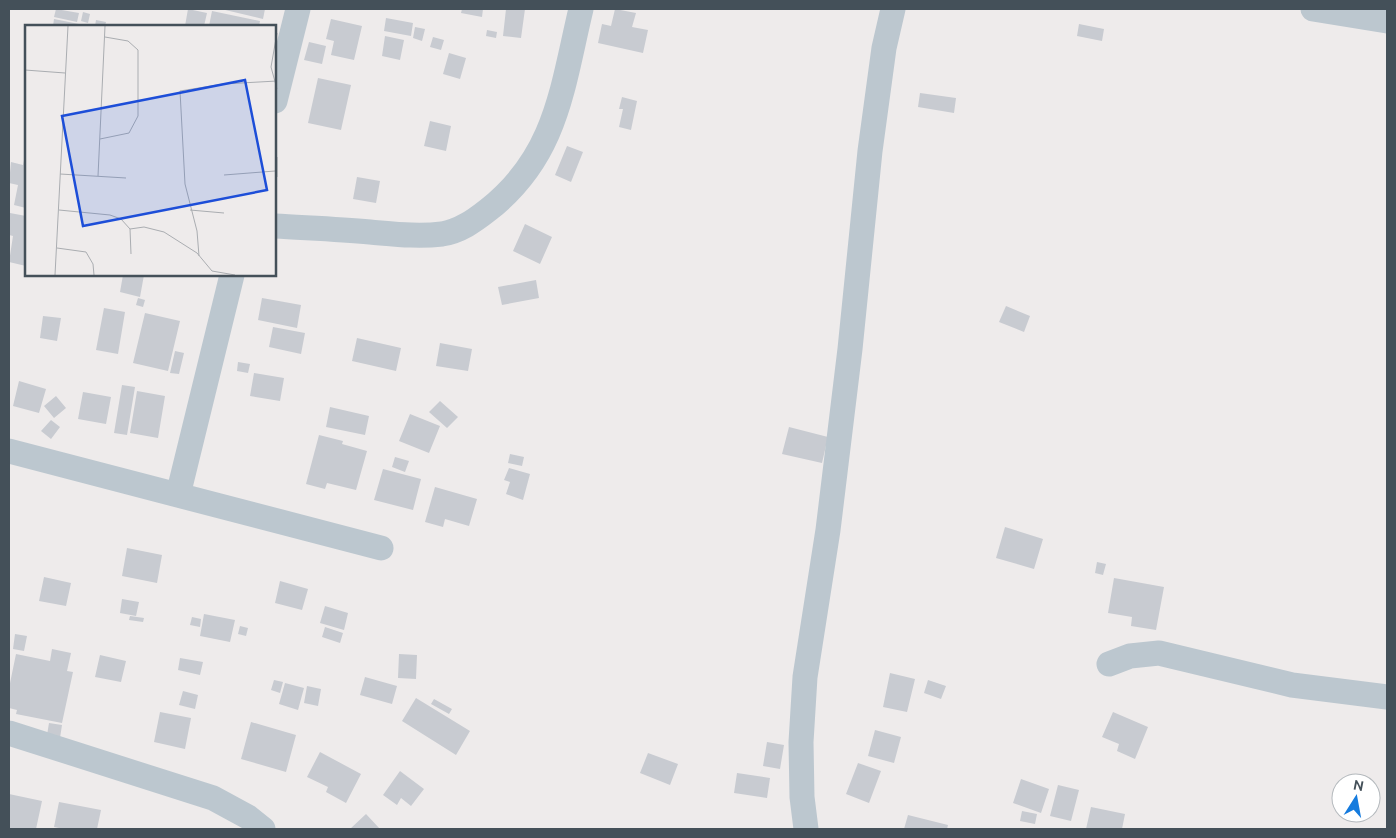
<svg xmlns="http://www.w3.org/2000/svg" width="1396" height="838" viewBox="0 0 1396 838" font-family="Ubuntu,sans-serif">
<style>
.building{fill:#c8cbd1}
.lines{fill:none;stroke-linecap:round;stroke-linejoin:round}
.minor{stroke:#bcc7cf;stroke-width:25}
.inset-road{fill:none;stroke:#aaadb1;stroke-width:1}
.view{fill:#1d4ed8;fill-opacity:0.15;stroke:#1d4ed8;stroke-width:2.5}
.inset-edge{fill:none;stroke:#445059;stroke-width:2.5}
</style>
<rect width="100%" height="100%" fill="#eeebeb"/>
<path class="building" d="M56,9L79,13L77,22L54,17Z
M188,9L207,13L204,26H185Z
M221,9H265L263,19Z
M462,9H483L482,17L461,13Z
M506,9H525L521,38L503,36Z
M615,9L636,13L632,27L648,30L643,53L598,43L602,24L611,26Z
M212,11L260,21L259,26H209Z
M83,12L90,14L88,23L81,21Z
M386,18L413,23L411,36L384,31Z
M54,19L84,25V26H53Z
M331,19L362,26L354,60L331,55L334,41L326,39Z
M96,20L106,22L105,26H95Z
M1079,24L1104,29L1102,41L1077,36Z
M415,27L425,29L422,41L413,38Z
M487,30L497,32L496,38L486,36Z
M385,36L404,40L400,60L382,56Z
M433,37L444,40L441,50L430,47Z
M309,42L326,46L322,64L304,60Z
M449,53L466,58L460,79L443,74Z
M318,78L351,85L341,130L308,123Z
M920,93L956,98L954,113L918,107Z
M622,97L637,101L631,130L619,127L623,109H619Z
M430,121L451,126L446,151L424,146Z
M567,146L583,152L571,182L555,175Z
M25,155L26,156V208L14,205L18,185L9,183L11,162L23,165Z
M357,177L380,181L376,203L353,199Z
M10,213L26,216V266L9,262L13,236L9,235Z
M525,224L552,237L540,264L513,251Z
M123,275H144L140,297L120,292Z
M536,280L539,298L502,305L498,287Z
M138,298L145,300L143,307L136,305Z
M262,298L301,305L297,328L258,320Z
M1006,306L1030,316L1024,332L999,322Z
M104,308L125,312L118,354L96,350Z
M145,313L180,321L168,371L133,363Z
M43,316L61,318L57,341L40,338Z
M273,327L305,333L301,354L269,347Z
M357,338L401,348L396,371L352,361Z
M440,343L472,349L468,371L436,366Z
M175,351L184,353L179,374L170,373Z
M238,362L250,364L248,373L237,371Z
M254,373L284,378L280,401L250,396Z
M19,381L46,389L39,413L13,406Z
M122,385L135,387L127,435L114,433Z
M137,391L165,396L158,438L130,433Z
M83,392L111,397L106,424L78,419Z
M56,396L66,408L54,418L44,406Z
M440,401L458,417L447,428L429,412Z
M330,407L369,416L365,435L326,427Z
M410,414L440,426L429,453L399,441Z
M51,420L60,427L51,439L41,431Z
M789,427L828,437L822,463L782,454Z
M319,435L343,441L342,444L367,451L356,490L327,483L325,489L306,484Z
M510,454L524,457L522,466L508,463Z
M395,457L409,461L405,472L392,467Z
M509,468L530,474L523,500L506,494L510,482L504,480Z
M383,469L421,479L413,510L374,500Z
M435,487L477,499L469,526L445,519L443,527L425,522Z
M1005,527L1043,539L1034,569L996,558Z
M127,548L162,555L157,583L122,576Z
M1097,562L1106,564L1103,575L1095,573Z
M44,577L71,583L66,606L39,601Z
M1114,578L1164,587L1156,630L1131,626L1132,617L1108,613Z
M280,581L308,589L302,610L275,603Z
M122,599L139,602L136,616L120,613Z
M325,606L348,613L344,630L320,623Z
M204,614L235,620L230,642L200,636Z
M130,616L144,618L143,622L129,620Z
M192,617L201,619L200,627L190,625Z
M240,626L248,628L246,636L238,634Z
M325,627L343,633L340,643L322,637Z
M15,634L27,636L24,651L13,649Z
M52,649L71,653L67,671L73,672L62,723L16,714L17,710L9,708V688L16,654L50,661Z
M399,654L417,655L416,679L398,678Z
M100,655L126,661L121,682L95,677Z
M180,658L203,662L200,675L178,670Z
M890,673L915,679L907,712L883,707Z
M365,677L397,686L392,704L360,695Z
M274,680L283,682L280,693L271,690Z
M928,680L946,686L941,699L924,693Z
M285,683L304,688L298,710L279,704Z
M307,686L321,689L318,706L304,703Z
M183,691L198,695L195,709L179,705Z
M416,698L470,731L456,755L402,721Z
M434,699L452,709L449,714L431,704Z
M160,712L191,718L185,749L154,742Z
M1113,712L1148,727L1135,759L1117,751L1119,744L1102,737Z
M251,722L296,735L286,772L241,759Z
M49,723L62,725L60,738L47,735Z
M875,730L901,737L894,763L868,756Z
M767,742L784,745L780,769L763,766Z
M320,752L361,774L346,803L326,792L328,787L307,777Z
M648,753L678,764L670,785L640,773Z
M858,763L881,771L869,803L846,794Z
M400,771L424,789L411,806L401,798L397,805L383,795Z
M737,773L770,778L767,798L734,793Z
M1021,779L1049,789L1041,813L1013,803Z
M1058,785L1079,790L1071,821L1050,816Z
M9,794L42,801L36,829H9Z
M59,802L101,810L97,829H64L54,827Z
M1091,807L1125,814L1122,829H1086Z
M1022,811L1037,814L1035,824L1020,821Z
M366,814L380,829H350Z
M908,815L948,825L947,829H904Z"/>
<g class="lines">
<path class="minor" d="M1313,9L1387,21
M275,101L298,9
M275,226C307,228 338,229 370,232C394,234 417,237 442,234C460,231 474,221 488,210C557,156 562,88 581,9
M9,451L381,548
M178,495L232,275
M1109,664L1130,656L1159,653L1292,685L1387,697
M9,733L213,798L248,817L263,829
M806,829L802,797L801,742L805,677L828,530L850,349L870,151L884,48L893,9"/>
</g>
<g transform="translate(25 25)">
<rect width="251" height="251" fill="#eeebeb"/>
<path class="inset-road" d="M252,8L246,42L252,64M0,45L40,48M75,114L104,108L113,91V25L103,16L80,12M252,132V152M35,149L101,153M199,150L250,146M73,151L80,1M34,185L85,190L96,194L105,204L106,229M165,185L199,188M105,204L119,202L139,207L172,228L187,246L210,250M32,223L61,227L68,239L69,250M174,231L172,206L160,159L155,66L198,59L252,56M30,250L43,1"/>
<path class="view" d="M220,55L242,165L58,201L37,91Z"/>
<rect width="251" height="251" class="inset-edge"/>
</g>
<rect width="1396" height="838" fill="none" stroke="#445059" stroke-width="20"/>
<g transform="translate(1356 798) rotate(11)"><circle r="24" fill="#ffffff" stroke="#b4b9bd"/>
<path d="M0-4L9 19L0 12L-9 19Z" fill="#157bde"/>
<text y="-8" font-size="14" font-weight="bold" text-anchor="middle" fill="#445059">N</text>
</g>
</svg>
